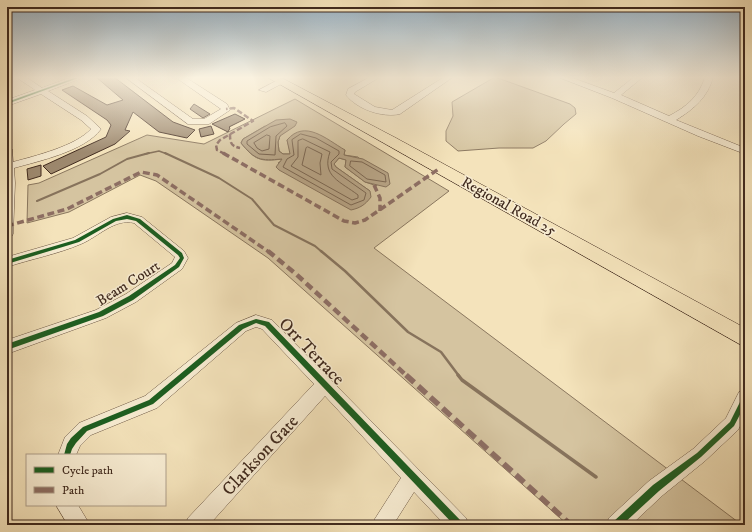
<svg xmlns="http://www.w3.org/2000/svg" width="752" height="532" viewBox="0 0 752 532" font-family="'IM FELL DW Pica',serif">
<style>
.green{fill:#d5c4a0;stroke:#8a775f;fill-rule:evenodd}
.water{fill:#b7a486;stroke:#87735c}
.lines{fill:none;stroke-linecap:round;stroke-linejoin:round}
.shore{stroke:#7c6752;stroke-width:1}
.stream-far3{stroke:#87735c;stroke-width:1.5}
.stream-far2{stroke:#87735c;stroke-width:2}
.stream-far1{stroke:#87735c;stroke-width:2.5}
.stream{stroke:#87735c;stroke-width:3.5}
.building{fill:#9e8a70;stroke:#402a1e}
.minor-casing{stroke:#6d5845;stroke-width:1}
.major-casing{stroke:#402a1e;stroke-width:1}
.minor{fill:#f8edd3;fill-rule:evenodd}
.major{fill:#f4e3bb;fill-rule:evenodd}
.quiet-far3{stroke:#8d6e63;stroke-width:2.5;stroke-dasharray:5.5 2.5;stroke-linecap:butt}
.quiet-far2{stroke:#8d6e63;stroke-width:3.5;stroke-dasharray:7 3.5;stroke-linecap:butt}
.quiet-far1{stroke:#8d6e63;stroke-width:4.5;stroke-dasharray:8 4.5;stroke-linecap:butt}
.quiet{stroke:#8d6e63;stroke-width:5.5;stroke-dasharray:11 5.5;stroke-linecap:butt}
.cycleway-casing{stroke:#f8edd3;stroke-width:3}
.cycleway{fill:#1b5e20;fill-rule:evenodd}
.labels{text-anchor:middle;stroke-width:3;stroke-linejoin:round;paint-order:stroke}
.street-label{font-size:15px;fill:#402a1e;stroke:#f8edd3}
.near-street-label{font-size:18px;fill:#402a1e;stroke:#f8edd3}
</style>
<rect width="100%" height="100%" fill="#f4e3bb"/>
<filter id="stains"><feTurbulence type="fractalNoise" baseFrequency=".005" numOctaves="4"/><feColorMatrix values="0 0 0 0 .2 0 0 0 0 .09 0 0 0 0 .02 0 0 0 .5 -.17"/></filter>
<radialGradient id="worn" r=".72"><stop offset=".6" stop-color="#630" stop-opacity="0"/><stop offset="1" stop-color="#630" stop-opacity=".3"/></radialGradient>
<path class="green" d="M495,77L570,104L575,108L576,114L564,124L546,141L533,148H499L458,151L446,141V131L453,116L452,102Z
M295,99L449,191L374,248L742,525H568L268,258L156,181L140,175L69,212L27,223L28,185L39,183L147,135L204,144ZM265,126L280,136L278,142L279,151L283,154H291L287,140L345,150L344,155L358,157L377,186L365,182L345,167L346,160L339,158L334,164L336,167L370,191L278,163L283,160L282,159C260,162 255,160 241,143L243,139Z"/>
<path class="water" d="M290,119L297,122L295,126L280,136L278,142L279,151L283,154H290L287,140C305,119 326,139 345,150L344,155L363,159L388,173L390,184L386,187L365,182L345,167L346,160L339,158L334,164L336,167L370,191L371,197C365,205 360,208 351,210L279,170L276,167L282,159C260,161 255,160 241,143L243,139L276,120Z"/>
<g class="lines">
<path class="shore" d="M285,123L287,126L276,136L275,155L259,154L247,144V141L270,127Z
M301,134L316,138L339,151V154L331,162L332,169L366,193L364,200L351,205L283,167L287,159L294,155L292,140Z
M267,135L270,136L269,149L262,151L257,148L254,143Z
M303,139L330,152C321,176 341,182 358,195V198L352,200L291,166L298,157V141Z
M308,147L322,154L320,163L321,175L302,165L306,148Z
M351,161L362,162L385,175L386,182L367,179L350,166Z"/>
<path class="stream-far3" d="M145,154L159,151L167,154"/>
<path class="stream-far2" d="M165,153L219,178L252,199L274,225L315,246L322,252
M37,201L100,174L127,159L149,153"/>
<path class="stream-far1" d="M321,251L345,271L408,332L441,352L459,376"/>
<path class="stream" d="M458,375L462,380L596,477"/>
</g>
<path class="building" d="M96,77H114L173,122L195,130L187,138L159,132L133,112L125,130L130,131L115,144L51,174L43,166L106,137L111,125L107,120L62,90L73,86L107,105L123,100Z
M194,104L210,114L203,118L190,109Z
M235,114L245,119L229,127L230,128L228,132L212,124Z
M211,126L214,134L201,137L199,129Z
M41,165V176L28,180L27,169Z"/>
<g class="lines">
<defs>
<path id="minor" d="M16,77H26L42,88L72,77H84L48,91L87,116L101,129C85,151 39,161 14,168L15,183L13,234L11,237L7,238V146L12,149L13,162C35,156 76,146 91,129L81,120L41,94L7,106V100L35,90Z
M125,77H134L193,119H204L221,109L175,77H185L227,104L230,110L209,124H188Z
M370,77H380L355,92L354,94L375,107L392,110L444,77H453L400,114C382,118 357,109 346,95L348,89Z
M558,77H570L614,93L634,77H643L621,95L669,116C686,107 699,97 705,77H713C708,97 694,109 676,120L745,148V154L698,136L612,98Z
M278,80L285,82L266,92L259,90Z
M127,213L142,217L184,251L188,258L182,269L136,302L106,318L7,354V340L96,310L126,294L172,263L175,257L134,223C115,218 98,237 81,244C58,254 31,259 7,267V257L73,238L111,217Z
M256,315L272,320L466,518L469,525H445L414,492L393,525H371L401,478L325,396L209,525H185L188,518L314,384L262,329L256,327L246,331L157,408L91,435L80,446L76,455H58L65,437L79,423L145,396L236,323Z
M745,390V416L738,430L705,461L663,495L631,525H606L609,518L649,481L693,449L726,418L739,392Z
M56,505H78L90,525H68Z"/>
<path id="major" d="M267,77H280L396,138L745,328V347Z"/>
</defs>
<use href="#minor" class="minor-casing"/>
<use href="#major" class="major-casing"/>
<use href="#minor" class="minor"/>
<use href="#major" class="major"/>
<path class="quiet-far3" d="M230,134C230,143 231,146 240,148
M225,154L217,150L216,145L220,140L253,121L234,108L226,109"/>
<path class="quiet-far2" d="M223,153L344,221L355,223L365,220L440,168
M374,185L380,198V211
M7,226L67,209L141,172L157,175L269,252"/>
<path class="quiet-far1" d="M268,251L296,274L407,376"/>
<path class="quiet" d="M406,375L570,524"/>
<defs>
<path id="cycleway" d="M77,77H81L7,104V102Z
M127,215L140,219L182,253L184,258L179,267L133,300L103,316L7,350V344L99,312L129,296L175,265L180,258L178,255L136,221L127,219L116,221L79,242L7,264V260L75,240L113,219Z
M256,319L269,322L462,522L463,525H454L265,326L256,323L243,329L153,404L87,431L76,443L72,449L70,455H64L67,444L71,438L83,427L149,400L239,325Z
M745,395V405L734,426L701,457L659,491L622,525H612L613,522L653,485L697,453L730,422L743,396Z"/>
</defs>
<use href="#cycleway" class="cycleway-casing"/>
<use href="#cycleway" class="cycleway"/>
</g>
<linearGradient id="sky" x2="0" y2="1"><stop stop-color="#94aec1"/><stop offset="0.51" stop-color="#faf2e0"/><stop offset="1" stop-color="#faf2e0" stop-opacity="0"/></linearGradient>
<rect width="752" height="152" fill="url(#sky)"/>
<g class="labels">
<g class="street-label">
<text transform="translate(509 206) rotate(29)" y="5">Regional Road 25</text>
<text transform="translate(128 283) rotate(-32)" y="5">Beam Court</text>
</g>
<g class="near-street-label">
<text transform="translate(312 351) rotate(46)" y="6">Orr Terrace</text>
<text transform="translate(260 455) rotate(-47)" y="6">Clarkson Gate</text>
</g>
</g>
<rect width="752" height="532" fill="none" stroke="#f4e3bb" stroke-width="24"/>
<rect x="8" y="8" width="736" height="516" fill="none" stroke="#402a1e" stroke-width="2"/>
<rect x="12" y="12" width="728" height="508" fill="none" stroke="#402a1e"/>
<rect x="26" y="454" width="140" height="52" fill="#f8edd3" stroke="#ae9f8b"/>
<rect x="34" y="467" width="20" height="6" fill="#1b5e20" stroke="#ae9f8b"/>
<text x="62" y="474" font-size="12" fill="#402a1e">Cycle path</text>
<rect x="34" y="487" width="20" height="6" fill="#8d6e63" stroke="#ae9f8b"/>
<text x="62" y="494" font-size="12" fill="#402a1e">Path</text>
<rect width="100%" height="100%" filter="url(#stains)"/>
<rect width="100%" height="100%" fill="url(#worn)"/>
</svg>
